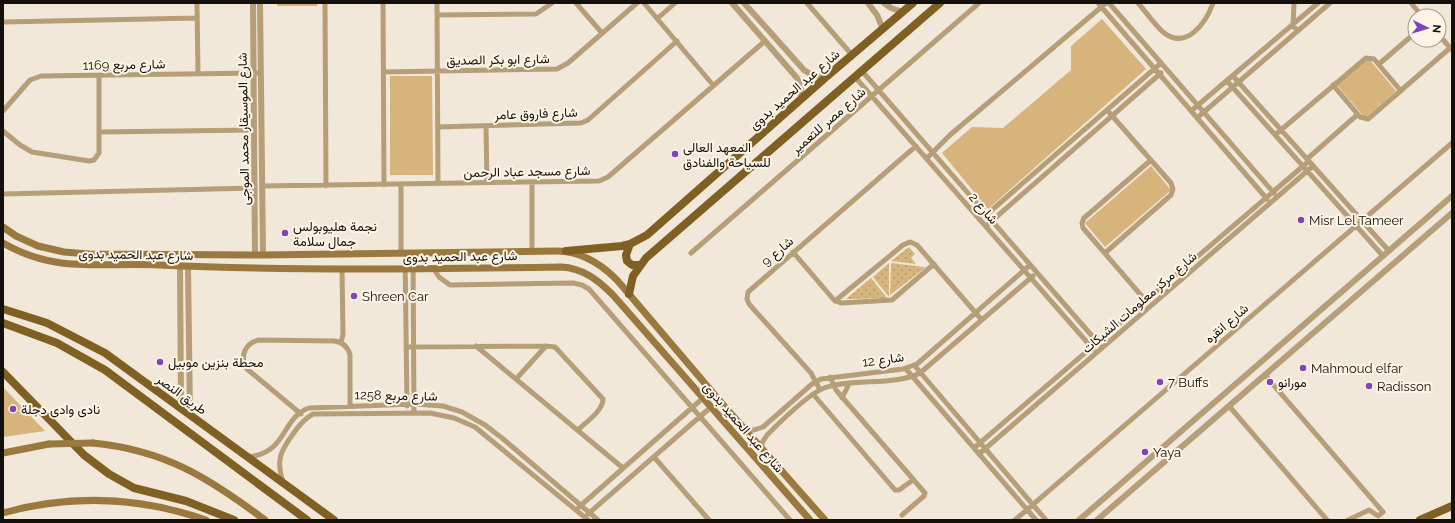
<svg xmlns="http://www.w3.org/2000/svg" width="1455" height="523" viewBox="0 0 1455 523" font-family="Raleway,Vazirmatn,sans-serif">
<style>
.grass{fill:#d6b47c}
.park{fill:url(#park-dots)}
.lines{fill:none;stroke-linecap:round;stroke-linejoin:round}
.minor{stroke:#b59e78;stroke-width:5}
.tertiary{stroke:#b59e78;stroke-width:6}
.secondary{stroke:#9a783e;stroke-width:7}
.primary{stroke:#805f23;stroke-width:8}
.secondary-bridge{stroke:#9a783e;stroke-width:7}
.poi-dot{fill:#7f44ba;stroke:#fef5e6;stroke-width:1.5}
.labels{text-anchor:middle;stroke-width:4;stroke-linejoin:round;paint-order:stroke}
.street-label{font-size:13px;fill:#14110c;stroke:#fef5e6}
.poi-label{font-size:13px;fill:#14110c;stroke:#fef5e6;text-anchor:start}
</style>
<defs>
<pattern id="park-dots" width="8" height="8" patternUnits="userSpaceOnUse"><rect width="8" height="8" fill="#d6b47c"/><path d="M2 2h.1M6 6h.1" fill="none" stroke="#b79a6a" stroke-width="1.8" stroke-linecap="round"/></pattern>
</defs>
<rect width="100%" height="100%" fill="#f1e8d9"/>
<path class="grass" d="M277,3H317V6H277Z
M1102,19L1146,69L988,209L942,153L972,127L1003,128L1071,70V46Z
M1369,59L1396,91L1365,118L1336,84Z
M390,76H432L433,175H390Z
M1151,166L1171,190L1105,247L1085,223Z
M3,387L45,431L3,437Z"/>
<path class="park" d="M909,247L915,254L911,258L916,264L891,261Z
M889,263V297L873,277Z
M891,263L924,267L925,268L890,295Z
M871,278L887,298L846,299Z"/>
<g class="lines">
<path class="minor" d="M197,3L198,74
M325,3L326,186
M383,3L384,185
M437,3L438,184
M576,3L602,33
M644,3L713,85
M807,3L852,55
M1098,3L1267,199
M1109,3L1274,193
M1138,3C1146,12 1154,24 1163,32C1186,51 1206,23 1213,3
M1294,3L1293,26L1298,31
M1411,3L1422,16
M437,15L536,14L552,3
M658,18L675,3
M3,22L197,18
M1439,35L1451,49
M1379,64L1415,33
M862,71L1099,344
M383,72L557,69L568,63L637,3
M1233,76L1389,251
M855,77L1093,349
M1227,81L1383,256
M1333,85L1360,117L1368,119L1450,48
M3,111L30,80L41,76L257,73
M1191,111L1318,3
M1197,118L1330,3
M486,126L487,183
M438,127L581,123L588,120L677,41
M3,131L20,145L32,152L89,161L94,160L99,153V75
M99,132L254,130
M1275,135L1366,58L1374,59L1401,91
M927,158L950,135L1106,3
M1307,159L1357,115
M262,186L599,181L608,177L765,41
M3,194L255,188
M985,216L1161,63
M986,226L1161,73
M532,251V182
M793,252L834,300L841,303L892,300L934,264
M401,253V184
M405,253L407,406
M413,253L414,412
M691,253L979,3
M1105,253L1171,195L1173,189L1171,183L1107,110
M434,269L439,277L450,285L573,283L582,285L589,289L790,520
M835,301L903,245L910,242L917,245L981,319
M1146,301L1083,228L1082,223L1084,218L1151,160
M341,343L343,334L342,270
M476,346L623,468
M406,347L546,346L555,347L603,399C603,411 586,422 578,430
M914,365L1046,520
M906,369L1036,520
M1265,375L1383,512L1378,516L1369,510L1348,520
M830,377L836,390L925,493L924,496L902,515
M516,379L546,346
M820,390L811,373L749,304L747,299L748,292L916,146
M813,394L895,490H899L913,480
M842,398L849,384
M1229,406L1327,520
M301,414L247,369C239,357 245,343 259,340L334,341C343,342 348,347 350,355V406
M744,429L754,430L763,427L812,384L821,379L903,369L917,364L1030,265
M974,448L1309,161
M762,449V443L767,435C780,422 808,394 824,388C851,378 896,386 920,373L1033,276
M979,454L1313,166
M249,457C288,452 281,418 309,408L414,404L443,406L462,412L485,425L502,438L598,520
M654,457L709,520
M283,482C276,460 280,452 293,434C299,425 304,419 313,414L430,413L454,418L475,427L588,520
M579,507L703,398
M588,514L711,407
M1015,520L1452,143"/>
<path class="tertiary" d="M253,3L255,255
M260,3L263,255
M732,3L797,78L801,88V98
M744,3L804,70L812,75L825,78
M868,3L877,15L883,29
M884,3L891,8L903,12
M180,266L181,408
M188,267L190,414
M1079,520L1452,196
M1097,520L1452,213"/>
<path class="secondary" d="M3,227L16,236L38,246L64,252L89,254L263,255L557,251C581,251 600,263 617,280L725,407L825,520
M3,243C56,274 101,262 159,265C293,271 427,269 561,267C583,268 598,280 613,295L810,520
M93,443C165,450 209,478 265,520
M3,453L49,444
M3,513C71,494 140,497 206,520"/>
<path class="primary" d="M630,244L626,255L627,261L632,265H639
M566,251L622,246L630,244L647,235L825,78L913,3
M629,294L633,276L646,258L940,3
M3,309L47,323L105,353L334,520
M3,323L57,343L105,370L307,520
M3,372L84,455L109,474L134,488L186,501L234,520
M1420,520L1452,506"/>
<path class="secondary-bridge" d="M49,444L93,443"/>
</g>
<g class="poi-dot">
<circle cx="675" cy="154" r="4"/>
<circle cx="1301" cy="220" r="4"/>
<circle cx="285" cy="233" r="4"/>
<circle cx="354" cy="296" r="4"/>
<circle cx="160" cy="362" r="4"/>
<circle cx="1303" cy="368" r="4"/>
<circle cx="1160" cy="382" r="4"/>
<circle cx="1270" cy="382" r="4"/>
<circle cx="1369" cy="386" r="4"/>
<circle cx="13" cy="409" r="4"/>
<circle cx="1145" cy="452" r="4"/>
</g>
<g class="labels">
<g class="street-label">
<text transform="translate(498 59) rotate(-1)" y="5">شارع ابو بكر الصديق</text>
<text transform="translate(124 64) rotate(-1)" y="5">شارع مربع 1169</text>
<text transform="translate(794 89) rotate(-41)" y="5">شارع عبد الحميد بدوى</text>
<text transform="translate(536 113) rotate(-2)" y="5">شارع فاروق عامر</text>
<text transform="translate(828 120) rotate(-41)" y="5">شارع مصر للتعمير</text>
<text transform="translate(243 129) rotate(-91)" y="5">شارع الموسيقار محمد الموجى</text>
<text transform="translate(527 171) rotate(-1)" y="5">شارع مسجد عباد الرحمن</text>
<text transform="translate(984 208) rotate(49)" y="5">شارع 2</text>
<text transform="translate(777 251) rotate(-41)" y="5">شارع 9</text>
<text transform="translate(136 254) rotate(1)" y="5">شارع عبد الحميد بدوى</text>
<text transform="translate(460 256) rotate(-1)" y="5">شارع عبد الحميد بدوى</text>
<text transform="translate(1139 302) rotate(-41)" y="5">شارع مركز معلومات الشبكات</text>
<text transform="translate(1226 323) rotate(-41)" y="5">شارع انقره</text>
<text transform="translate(883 359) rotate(-8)" y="5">شارع 12</text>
<text transform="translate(182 394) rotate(36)" y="5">طريق النصر</text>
<text transform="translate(396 395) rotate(1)" y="5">شارع مربع 1258</text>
<text transform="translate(744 427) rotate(49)" y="5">شارع عبد الحميد بدوى</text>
</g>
<g class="poi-label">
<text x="683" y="152">المعهد العالى<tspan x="683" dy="15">للسياحة والفنادق</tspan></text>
<text x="1309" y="225">Misr Lel Tameer</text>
<text x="293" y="231">نجمة هليوبولس<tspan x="293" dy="15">جمال سلامة</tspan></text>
<text x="362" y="301">Shreen Car</text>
<text x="168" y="367">محطة بنزين موبيل</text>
<text x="1311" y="373">Mahmoud elfar</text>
<text x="1168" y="387">7 Buffs</text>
<text x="1278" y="387">مورانو</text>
<text x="1377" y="391">Radisson</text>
<text x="21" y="414">نادى وادى دجلة</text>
<text x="1153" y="457">Yaya</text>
</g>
</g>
<rect width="1455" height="523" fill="none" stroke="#14110c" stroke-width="8"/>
<g transform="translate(1427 28) rotate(95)"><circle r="19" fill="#fef5e6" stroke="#a09a8f"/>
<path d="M0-3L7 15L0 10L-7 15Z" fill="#7f44ba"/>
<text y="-6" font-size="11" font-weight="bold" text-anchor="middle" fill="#14110c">N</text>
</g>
</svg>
